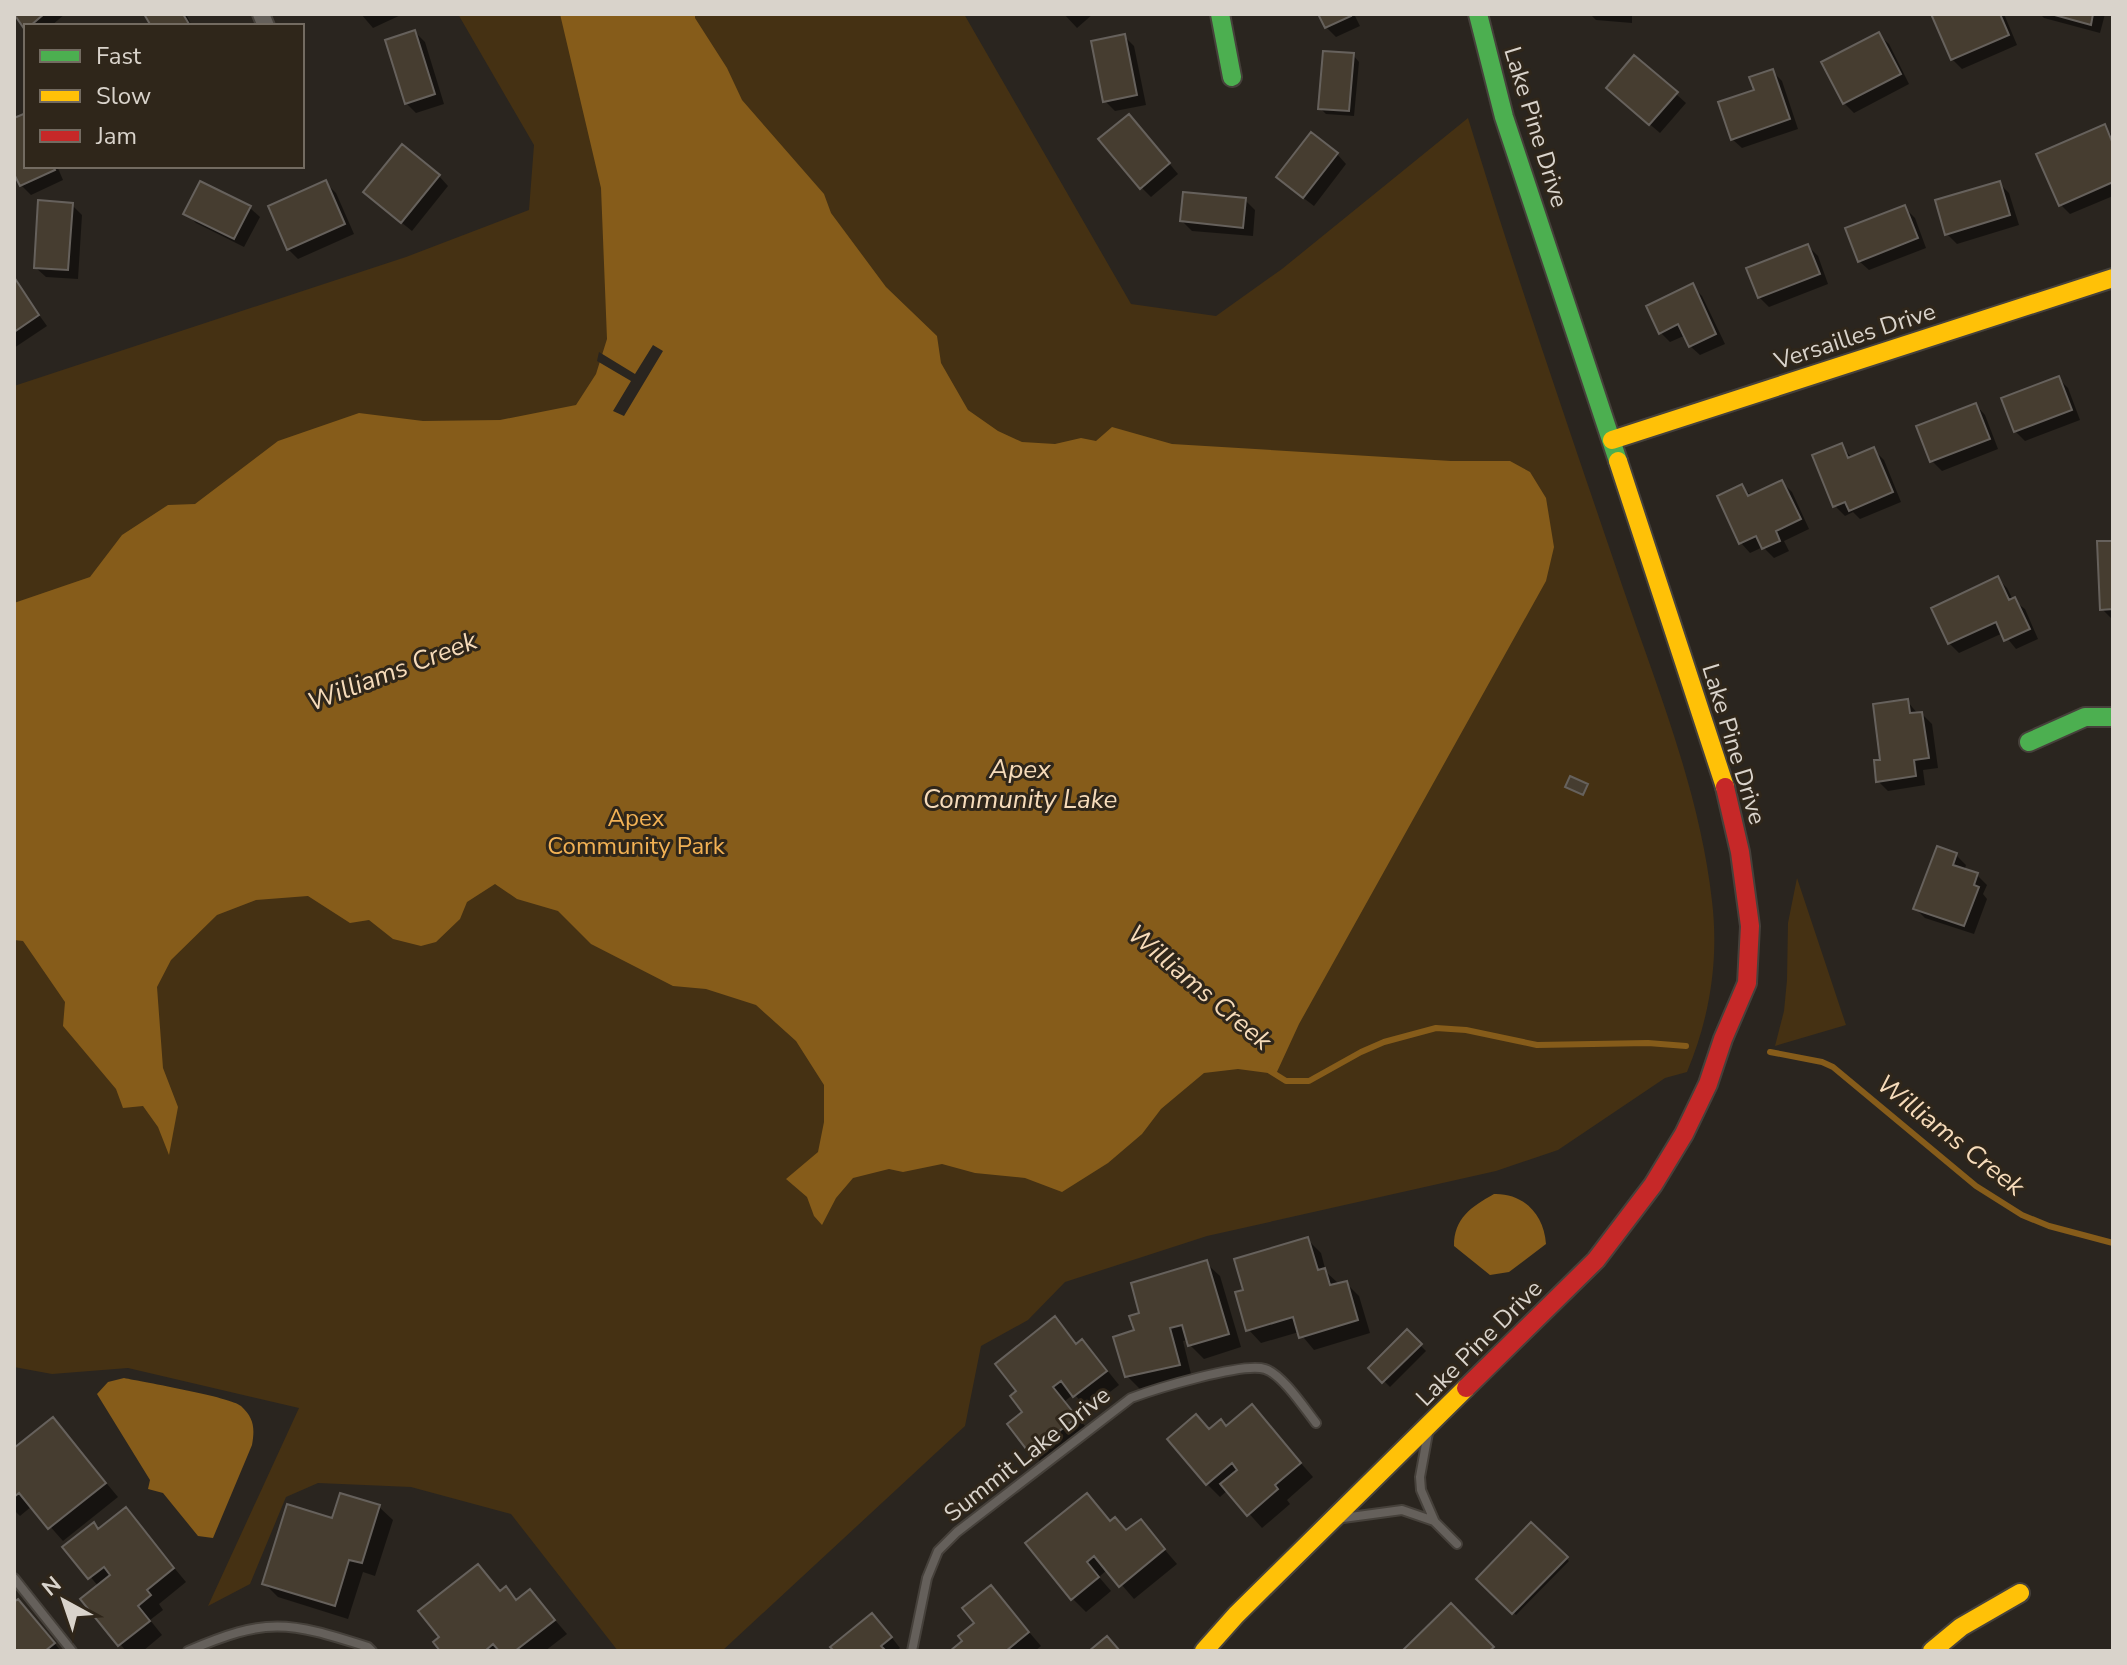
<svg xmlns="http://www.w3.org/2000/svg" width="2127" height="1665" viewBox="0 0 2127 1665" font-family="'Nunito Sans',sans-serif">
<style>
.green{fill:#453113}
.water{fill:#865c1a}
.pier{fill:#2a251f}
.shadow{fill:#0007}
.lines{fill:none;stroke-linecap:round;stroke-linejoin:round}
.stream{stroke:#865c1a;stroke-width:6}
.building{fill:#463d30;stroke:#66615c;stroke-width:2}
.lane-casing{stroke:#46413b;stroke-width:12}
.street-casing{stroke:#46413b;stroke-width:20}
.fast-casing{stroke:#46413b;stroke-width:22}
.slow-casing{stroke:#46413b;stroke-width:22}
.jam-casing{stroke:#46413b;stroke-width:22}
.lane{stroke:#65605b;stroke-width:8}
.street{stroke:#65605b;stroke-width:16}
.fast{stroke:#4caf50;stroke-width:18}
.slow{stroke:#ffc107;stroke-width:18}
.jam{stroke:#c62828;stroke-width:18}
.labels{text-anchor:middle;stroke-width:6;stroke-linejoin:round;paint-order:stroke}
.street-label{font-size:24px;fill:#d9d3cb;stroke:#2f261a}
.park-label{font-size:24px;fill:#f2b154;stroke:#2f261a}
.water-label{font-size:26px;font-style:italic;fill:#f6dbba;stroke:#2f261a}
</style>
<rect width="100%" height="100%" fill="#2a251f"/>
<path class="green" d="M458,14H964L1131,304L1216,316L1282,269L1468,118C1516,276 1570,432 1623,588C1658,690 1700,793 1712,901C1719,960 1710,1017 1687,1072L1665,1078L1558,1150L1496,1171L1207,1236L1065,1282L1028,1320L981,1346L965,1426L722,1651H618L511,1514L411,1487L318,1483L286,1497L250,1584L208,1606L299,1408L128,1368L52,1374L14,1367V386L406,257L529,210L534,145Z
M1797,878L1846,1025L1775,1046L1784,1011L1787,980L1788,923Z"/>
<path class="water" d="M560,14H695V18L727,68L742,100L824,194L831,213L886,287L937,336L941,363L968,410L998,431L1022,442L1055,444L1081,438L1096,441L1112,427L1172,444L1451,461H1510L1530,472L1546,498L1554,547L1546,581L1299,1024L1276,1074L1238,1069L1204,1073L1161,1109L1142,1134L1108,1163L1062,1192L1025,1178L975,1173L942,1164L903,1172L889,1169L853,1178L836,1198L822,1225L814,1216L807,1197L786,1179L818,1152L824,1122V1085L796,1041L756,1005L706,989L673,986L591,944L558,911L517,899L495,884L467,902L460,919L436,942L421,946L393,939L369,920L350,923L308,896L256,900L217,915L171,960L157,987L163,1068L178,1107L169,1155L158,1127L143,1106L123,1108L116,1089L63,1026L65,1002L23,941L14,940V603L90,577L122,535L168,505L195,504L278,441L359,413L423,421L500,420L576,405L596,374L607,339L601,188Z
M1494,1194C1523,1193 1544,1214 1546,1244L1509,1272L1490,1275L1454,1246C1454,1218 1471,1207 1494,1194Z
M124,1378C143,1382 231,1397 241,1406C254,1418 255,1428 252,1445L213,1538L198,1536L163,1493L148,1489L150,1480L97,1394L108,1382Z"/>
<path class="pier" d="M653,345L663,351L624,416L613,411L631,381L597,361L599,352L635,374Z"/>
<path class="shadow" d="M14,14H65L51,26L26,28Z
M147,14H186L192,26H154Z
M361,14H403L373,28Z
M1064,14H1093L1077,28Z
M1320,14H1354L1360,26L1336,37L1326,27Z
M1590,14H1632V23L1596,20Z
M1933,14H2004L2017,45L1962,69L1952,59Z
M2040,14H2105L2100,33L2044,18Z
M415,32L425,42L444,104L416,113L406,103Z
M1879,35L1889,44L1909,84L1854,113L1844,103Z
M1124,36L1134,46L1146,105L1115,111L1105,101Z
M1353,55L1359,62L1354,116L1326,114L1320,108Z
M1772,71L1782,81L1798,129L1742,148L1732,139L1756,91Z
M1676,94L1686,103L1660,133L1619,98Z
M26,115V166H57L63,180L31,195L21,185L14,170V121Z
M1138,126L1178,174L1151,197L1141,187Z
M2104,127L2113,136V196L2070,214L2060,204Z
M1337,154L1346,164L1314,206L1289,187Z
M439,176L448,186L412,231L376,202Z
M326,183L336,193L354,234L298,259L288,249Z
M1999,183L2009,193L2019,225L1957,244L1947,234Z
M1245,200L1255,210L1253,236L1192,231L1182,221Z
M72,205L82,215L78,279L46,277L36,268Z
M250,208L260,217L244,247L196,223L186,213Z
M1905,208L1915,218L1926,248L1869,270L1859,261Z
M1808,246L1818,256L1828,284L1769,307L1759,297Z
M14,280L47,326L14,348Z
M1692,286L1702,296L1725,344L1700,355L1690,346L1686,335L1670,342L1660,332Z
M2058,378L2068,388L2080,420L2025,441L2015,431Z
M1976,405L1985,415L1998,449L1942,471L1932,461Z
M1841,445L1852,458L1874,450L1884,460L1901,502L1860,519L1853,512L1845,516L1835,506Z
M1782,482L1792,492L1809,529L1784,541L1789,551L1774,558L1763,547L1750,553L1741,543L1742,487L1752,496Z
M2113,543V619H2112L2102,609Z
M1998,579L2007,588L2013,600L2025,609L2038,639L2016,649L2003,633L1959,653L1949,643Z
M1907,701L1918,714H1922L1932,724L1938,768L1923,770L1925,785L1888,791L1878,781L1882,761Z
M1956,855L1966,865L1964,871L1977,875L1987,885L1983,894L1987,899L1974,934L1925,918L1915,908Z
M1308,1240L1321,1253L1326,1272L1338,1283H1346L1359,1296L1370,1333L1314,1350L1299,1332L1261,1343L1248,1329L1246,1292Z
M1206,1263L1220,1276L1241,1347L1204,1359L1190,1345L1188,1340L1183,1341L1192,1378L1140,1389L1127,1376L1142,1314Z
M1055,1319L1078,1345L1082,1342L1095,1355L1119,1385L1088,1409L1074,1394L1065,1401L1089,1431L1045,1466L1031,1452L1019,1392Z
M1407,1332L1426,1351L1390,1387L1371,1368Z
M1252,1407L1313,1477L1287,1500L1290,1504L1262,1528L1228,1490L1220,1497L1207,1484L1227,1428Z
M53,1419L118,1497L63,1541L32,1506L20,1516L14,1510V1447L15,1449Z
M1087,1495L1111,1523L1127,1532L1140,1521L1177,1564L1134,1599L1108,1569L1099,1577L1111,1591L1086,1612L1072,1598Z
M379,1507L393,1520L375,1576L363,1572L348,1619L278,1597L264,1583L333,1521Z
M126,1510L186,1582L159,1604L163,1610L150,1620L162,1635L143,1651H126L83,1599L99,1587L65,1547L99,1531Z
M1531,1525L1569,1561L1516,1615L1478,1579Z
M478,1566L501,1592L506,1589L518,1601L530,1591L567,1634L545,1651H442V1638Z
M991,1588L1041,1646L1035,1651H953L965,1641L977,1624Z
M14,1605L28,1611L61,1651H14Z
M882,1625L900,1648L896,1651H836Z"/>
<g class="lines">
<path class="stream" d="M1770,1052L1822,1062L1833,1067L1976,1186L2022,1215L2049,1226L2113,1243
M1270,1071L1286,1081H1309L1361,1052L1384,1042L1436,1028L1466,1030L1537,1045L1648,1043L1686,1046"/>
</g>
<path class="building" d="M14,14H44L30,26H26L25,30Z
M144,14H183L189,24L151,26Z
M1318,14H1350L1351,16L1325,28Z
M1931,14H2000L2009,35L1951,60Z
M2051,14H2093L2091,25Z
M415,30L435,94L405,104L385,40Z
M1879,32L1901,74L1843,104L1821,62Z
M1125,34L1137,95L1103,102L1091,41Z
M1323,51L1354,53L1349,111L1318,109Z
M1634,55L1678,92L1649,125L1606,88Z
M1773,69L1790,119L1731,140L1718,102L1754,90L1749,77Z
M26,113V166H53L55,170L20,186L14,174V118Z
M1129,114L1170,163L1140,189L1098,139Z
M2105,124L2113,144V182L2059,206L2036,154Z
M1311,132L1338,153L1303,198L1276,177Z
M402,144L440,175L401,223L363,192Z
M326,180L345,224L287,250L268,206Z
M200,181L251,206L234,239L183,214Z
M2000,181L2010,215L1945,235L1935,200Z
M1183,192L1246,198L1243,228L1180,221Z
M38,200L73,203L68,270L34,268Z
M1905,205L1918,238L1858,262L1845,228Z
M1808,244L1820,274L1758,298L1746,268Z
M14,277L39,315L14,332Z
M1693,283L1716,334L1689,347L1678,324L1659,334L1646,306Z
M2059,376L2072,410L2014,432L2001,398Z
M1976,403L1990,439L1930,462L1916,426Z
M1842,443L1848,458L1874,447L1893,492L1849,511L1845,502L1833,507L1812,455Z
M1782,480L1801,519L1776,531L1780,541L1762,549L1756,536L1739,544L1717,496L1742,484L1748,496Z
M2097,541H2113V609L2100,610Z
M1998,576L2009,600L2015,597L2030,629L2004,641L1996,622L1948,644L1931,608Z
M1908,699L1910,713L1922,712L1929,758L1914,760L1916,776L1876,782L1874,760H1880L1873,704Z
M1908,699L1910,713L1922,712L1929,758L1914,760L1916,776L1876,782L1874,760H1880L1873,704Z
M1570,776L1588,784L1583,795L1565,787Z
M1937,846L1957,853L1953,865L1978,873L1974,885L1979,887L1964,926L1913,909Z
M1937,846L1957,853L1953,865L1978,873L1974,885L1979,887L1964,926L1913,909Z
M1308,1237L1318,1270L1325,1268L1330,1285L1347,1281L1358,1320L1299,1338L1293,1317L1246,1331L1235,1292L1243,1290L1234,1259Z
M1207,1260L1229,1334L1188,1346L1182,1325L1170,1328L1180,1365L1125,1377L1113,1337L1134,1330L1129,1316L1139,1313L1131,1283Z
M1055,1316L1076,1344L1082,1339L1107,1371L1073,1397L1061,1381L1053,1387L1077,1417L1030,1454L1007,1424L1022,1412L1010,1396L1016,1391L995,1364Z
M1407,1329L1422,1344L1382,1383L1368,1368Z
M1252,1404L1301,1463L1275,1485L1278,1489L1247,1516L1220,1484L1237,1470L1232,1463L1206,1485L1167,1439L1196,1414L1209,1429L1221,1419L1226,1426Z
M53,1417L106,1483L48,1529L19,1493L14,1497V1448Z
M340,1493L380,1505L362,1563L349,1560L335,1606L262,1584L287,1504L332,1518Z
M1087,1493L1110,1521L1115,1517L1126,1530L1141,1519L1165,1549L1119,1587L1094,1556L1087,1562L1099,1577L1071,1600L1025,1543Z
M126,1507L174,1568L147,1590L151,1595L138,1606L150,1621L118,1646L80,1599L110,1575L104,1567L88,1579L62,1547L94,1522L98,1529Z
M1531,1522L1568,1557L1512,1614L1476,1579Z
M478,1564L500,1591L506,1586L516,1600L530,1589L555,1620L515,1651H499L493,1644L485,1651H440L433,1642L439,1637L418,1611Z
M991,1585L1029,1632L1006,1651H950L962,1641L958,1636L974,1623L962,1608Z
M18,1599L55,1643L45,1651H14V1602Z
M1451,1603L1494,1647L1489,1651H1402Z
M872,1613L892,1637L881,1646L886,1651H834L830,1647Z
M1107,1636L1120,1651H1089Z"/>
<g class="lines">
<defs>
<path id="lane" d="M1428,1433L1420,1477L1421,1490L1434,1520
M1343,1518L1402,1510L1434,1521L1457,1544
M14,1578L72,1651
M188,1651C267,1617 287,1621 368,1647L372,1651
M912,1651L927,1578L938,1551L957,1532L1131,1398C1155,1389 1243,1362 1265,1369C1282,1374 1305,1409 1316,1423"/>
<path id="street" d="M261,14L266,26"/>
<path id="fast" d="M1220,14L1232,77
M1478,14L1504,117L1618,461
M2029,742L2085,717H2113"/>
<path id="slow" d="M1612,440L2113,278
M1618,461L1725,787
M1204,1651L1236,1615L1466,1388
M1932,1651L1961,1627L2020,1593"/>
<path id="jam" d="M1466,1388L1596,1260L1653,1185L1684,1134L1708,1084L1723,1039L1747,983L1750,926L1740,852L1725,787"/>
</defs>
<use href="#lane" class="lane-casing"/>
<use href="#street" class="street-casing"/>
<use href="#fast" class="fast-casing"/>
<use href="#slow" class="slow-casing"/>
<use href="#jam" class="jam-casing"/>
<use href="#lane" class="lane"/>
<use href="#street" class="street"/>
<use href="#fast" class="fast"/>
<use href="#slow" class="slow"/>
<use href="#jam" class="jam"/>
</g>
<g class="labels">
<g class="street-label">
<text transform="translate(1536 127) rotate(73)" y="8">Lake Pine Drive</text>
<text transform="translate(1855 336) rotate(-18)" y="8">Versailles Drive</text>
<text transform="translate(1734 744) rotate(73)" y="8">Lake Pine Drive</text>
<text transform="translate(1479 1343) rotate(-45)" y="8">Lake Pine Drive</text>
<text transform="translate(1027 1454) rotate(-38)" y="8">Summit Lake Drive</text>
</g>
<g class="park-label">
<text x="636" y="826">Apex<tspan x="636" dy="28">Community Park</tspan></text>
</g>
<g class="water-label">
<text transform="translate(392 671) rotate(-21)" y="9">Williams Creek</text>
<text x="1020" y="778">Apex<tspan x="1020" dy="30">Community Lake</tspan></text>
<text transform="translate(1200 987) rotate(40)" y="9">Williams Creek</text>
<text transform="translate(1951 1135) rotate(38)" y="9">Williams Creek</text>
</g>
</g>
<rect width="2127" height="1665" fill="none" stroke="#d9d3cb" stroke-width="32"/>
<rect x="24" y="24" width="280" height="144" fill="#2f261a" stroke="#736b61" stroke-width="2"/>
<rect x="40" y="50" width="40" height="12" fill="#4caf50" stroke="#736b61" stroke-width="2"/>
<text x="96" y="64" font-size="24" fill="#d9d3cb">Fast</text>
<rect x="40" y="90" width="40" height="12" fill="#ffc107" stroke="#736b61" stroke-width="2"/>
<text x="96" y="104" font-size="24" fill="#d9d3cb">Slow</text>
<rect x="40" y="130" width="40" height="12" fill="#c62828" stroke="#736b61" stroke-width="2"/>
<text x="96" y="144" font-size="24" fill="#d9d3cb">Jam</text>
<g transform="translate(64 1601) rotate(320)" stroke="#2f261a" stroke-width="6" paint-order="stroke">
<path d="M0-6L14 30L0 20L-14 30Z" fill="#d9d3cb"/>
<text y="-12" font-size="22" font-weight="bold" text-anchor="middle" fill="#d9d3cb">N</text>
</g>
</svg>
